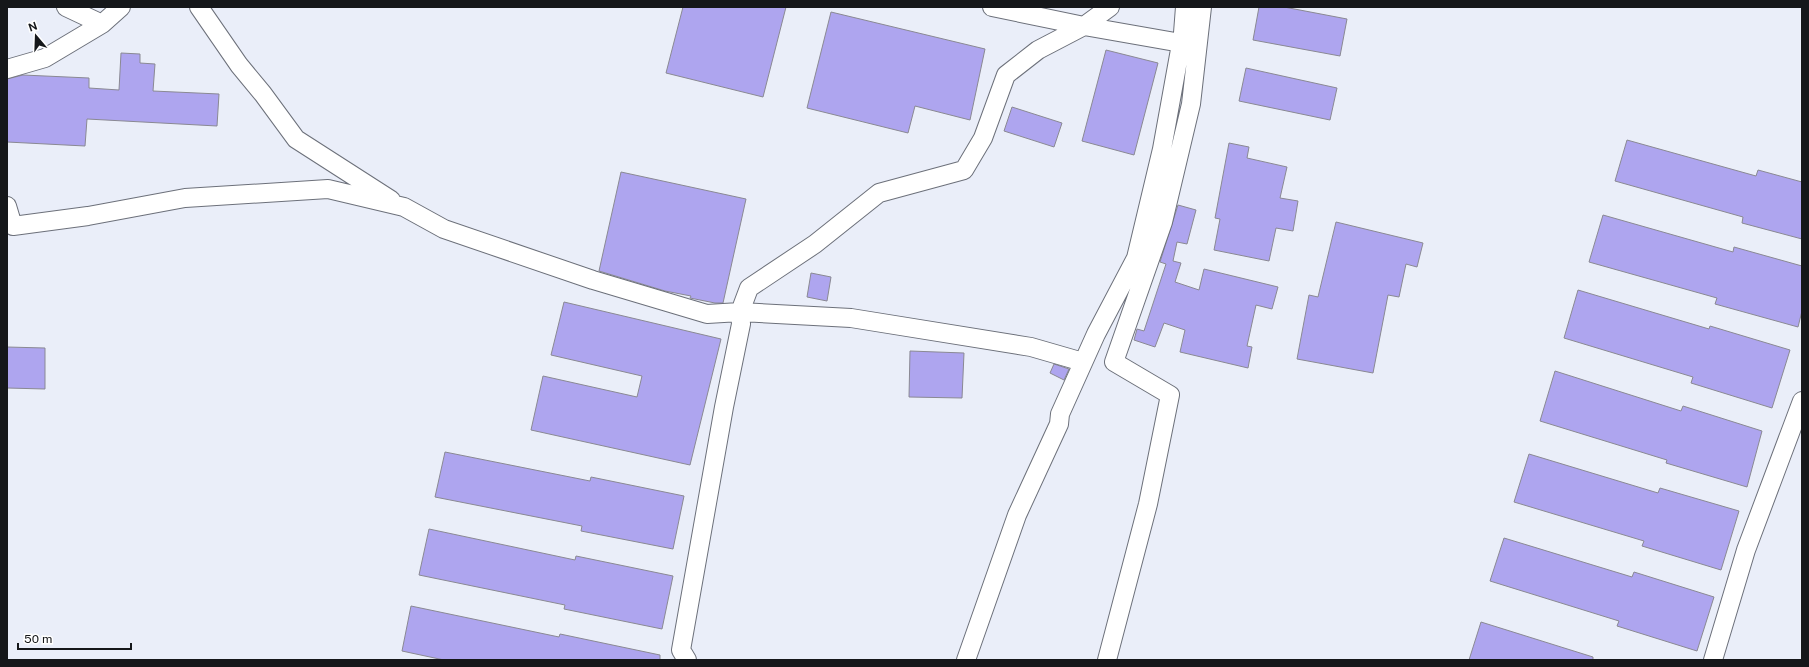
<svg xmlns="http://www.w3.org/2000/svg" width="1809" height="667" viewBox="0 0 1809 667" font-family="'Public Sans',sans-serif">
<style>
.building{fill:#aea5ef;stroke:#8a8993}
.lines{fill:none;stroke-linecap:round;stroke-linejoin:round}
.street-casing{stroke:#6c707a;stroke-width:20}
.street{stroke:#fff;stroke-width:18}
</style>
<rect width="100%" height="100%" fill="#eaeef9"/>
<path class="building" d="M683,7H786L763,97L666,73Z
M1259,7H1284L1347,19L1340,56L1253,40Z
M831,12L985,49L970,120L915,106L908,133L807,108Z
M1106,50L1158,63L1134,155L1082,141Z
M121,53L140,54V63L155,64L153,91L219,94L217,126L87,119L85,146L7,142V79L23,75L89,78V88L119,90Z
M1246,68L1337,88L1330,120L1239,101Z
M1012,107L1062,123L1054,147L1004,131Z
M1627,140L1756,176L1758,170L1802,182V239L1742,223L1743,217L1615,181Z
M1229,143L1249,147L1247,158L1287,167L1280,198L1298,201L1293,231L1276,228L1269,261L1214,250L1220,219L1215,218Z
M621,172L746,199L723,303H715L690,298L691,296L665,291L599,271Z
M1178,205L1196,210L1187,244L1177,242L1173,261L1181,263L1175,282L1199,290L1204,269L1278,287L1272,309L1256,305L1247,346L1252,347L1248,368L1180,352L1185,330L1164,323L1155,347L1134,340L1137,329L1144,331L1166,264L1160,262Z
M1603,215L1733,252L1734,247L1802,266V311L1798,327L1715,304L1717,298L1589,262Z
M1336,222L1423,243L1417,267L1406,264L1399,297L1388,295L1373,373L1297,359L1309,295L1318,297Z
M811,273L831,277L827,301L807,297Z
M1578,290L1709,329L1710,326L1790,350L1772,408L1691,383L1693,377L1564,338Z
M564,302L721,339L690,465L531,430L543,376L637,397L642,376L551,355Z
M7,347L45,348V389L7,388Z
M910,351L964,353L962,398L909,397Z
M1054,364L1069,369L1064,380L1050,373Z
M1555,371L1681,411L1683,406L1762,431L1747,487L1666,463L1667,460L1540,421Z
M445,452L590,481L591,477L684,496L673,549L581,531L582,526L435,497Z
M1529,454L1658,493L1660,488L1739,511L1721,570L1642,546L1644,541L1514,502Z
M429,529L575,560L576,556L673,576L662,629L564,609L565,605L419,575Z
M1504,538L1632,577L1634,572L1714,597L1697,651L1617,626L1619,621L1490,581Z
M411,606L559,637L560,634L660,655V660H444L402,651Z
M1481,622L1593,657V660H1469Z"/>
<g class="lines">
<defs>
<path id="street" d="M66,7L102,24
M199,7L239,65L263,94L296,139L391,200
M992,7L1084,26L1181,43
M7,69L45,58L102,24L121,7
M7,206L13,226L88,216L185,198L328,189L404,207L444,229L593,280L707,314L740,312L851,318L1031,347L1083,362
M687,660L681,650L724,407L741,324L740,312L749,288L815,244L879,193L964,170L983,138L1006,75L1038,50L1084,26L1110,7
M966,660L1017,515L1059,424L1060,414L1096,334L1136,258L1162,149L1183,33L1185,7
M1107,660L1148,504L1170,395L1114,362L1163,222L1191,104L1202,7
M1713,660L1746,550L1802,401"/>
</defs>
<use href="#street" class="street-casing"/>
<use href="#street" class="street"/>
</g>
<rect width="1809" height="667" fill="none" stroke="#15171a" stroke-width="16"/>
<g transform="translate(36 36) rotate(341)" stroke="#ffffff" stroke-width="3" paint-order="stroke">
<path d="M0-3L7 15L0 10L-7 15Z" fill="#15171a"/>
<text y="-6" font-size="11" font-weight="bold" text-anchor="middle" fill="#15171a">N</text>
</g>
<path d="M18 643v6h113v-6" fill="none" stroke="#15171a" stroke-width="2"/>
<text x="24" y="643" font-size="12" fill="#15171a" stroke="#ffffff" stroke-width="3" paint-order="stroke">50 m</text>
</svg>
